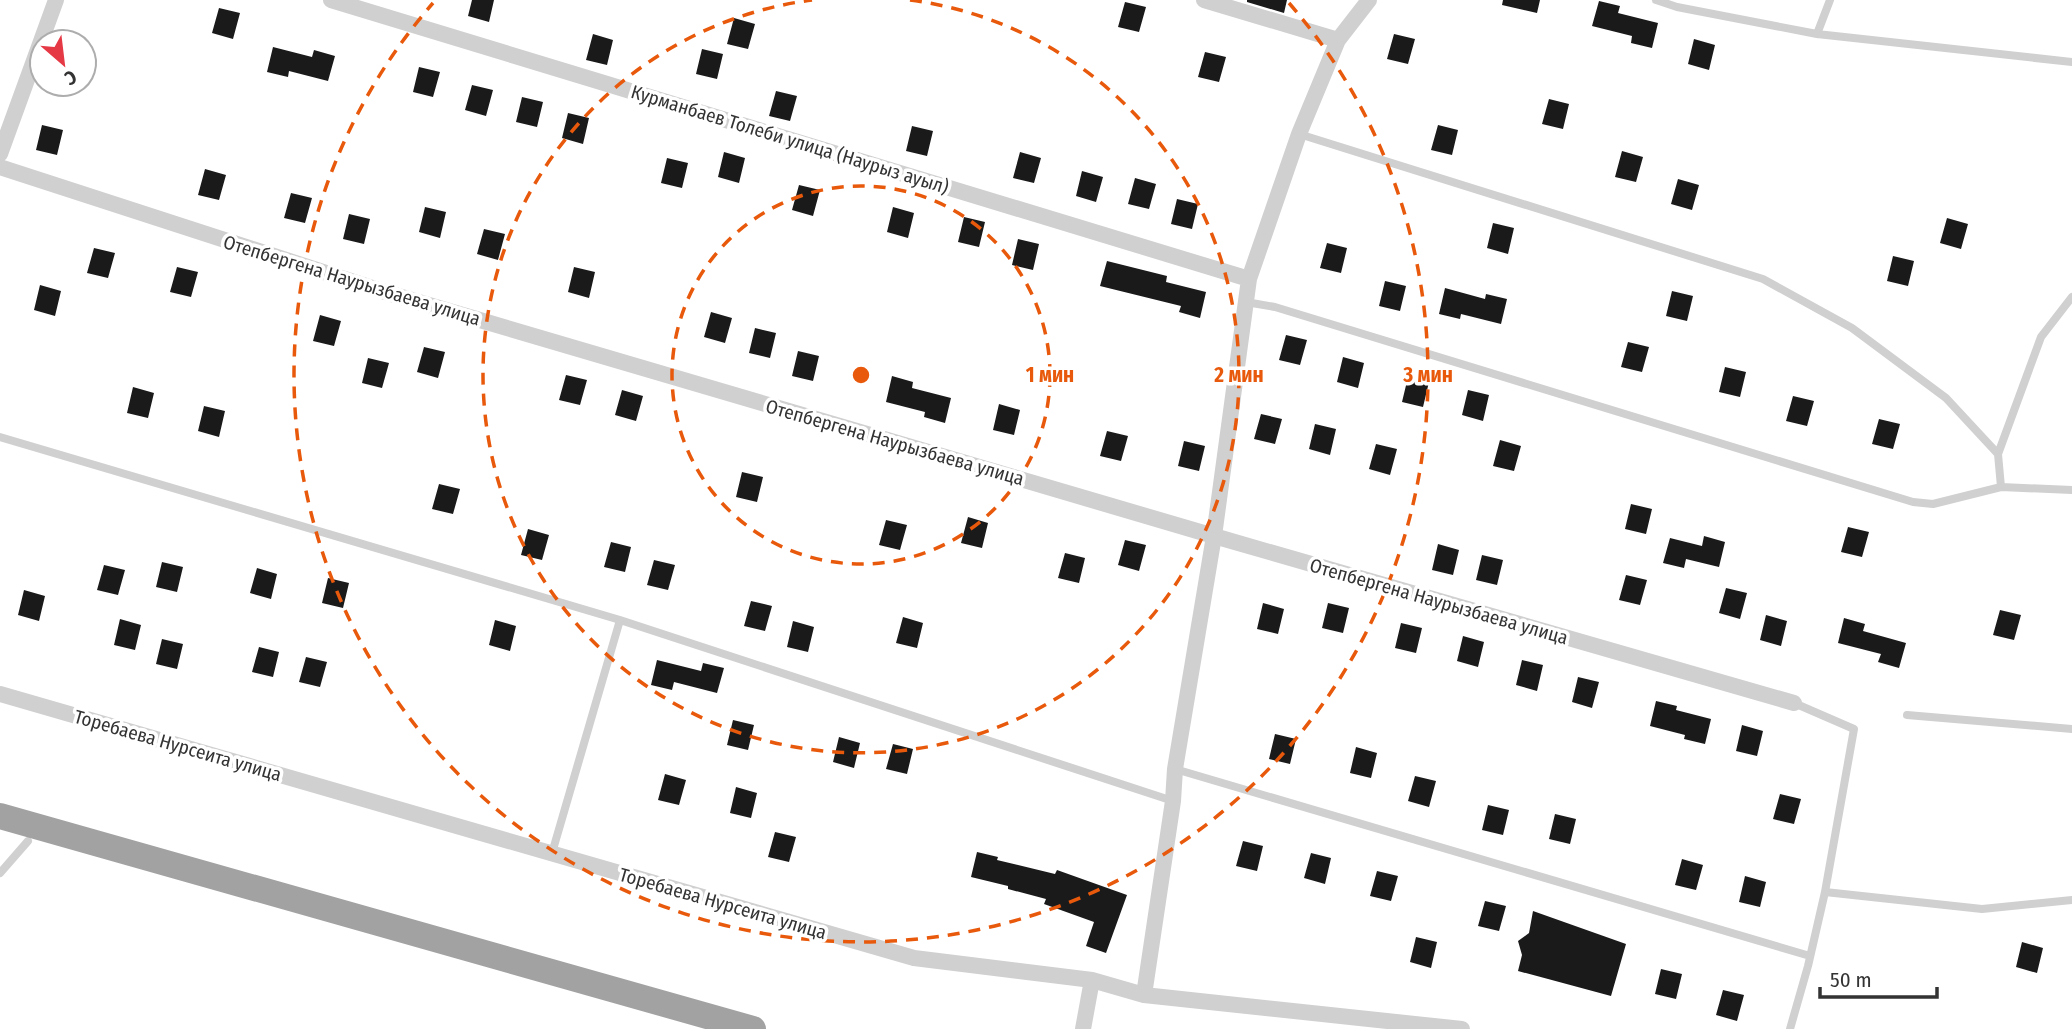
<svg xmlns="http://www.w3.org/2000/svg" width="2072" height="1029" viewBox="0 0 2072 1029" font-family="'Fira Sans Condensed',sans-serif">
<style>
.building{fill:#1a1a1a}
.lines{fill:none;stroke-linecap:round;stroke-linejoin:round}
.service{stroke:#d0d0d0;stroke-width:8}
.minor{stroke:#d0d0d0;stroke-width:16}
.trunk{stroke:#a2a2a2;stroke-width:26}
.ring{fill:none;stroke:#e8590c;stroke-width:3.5;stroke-dasharray:12 9}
.labels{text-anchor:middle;stroke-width:7;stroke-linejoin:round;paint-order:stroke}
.street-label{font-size:19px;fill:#333;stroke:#fff}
.centre{fill:#e8590c;stroke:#fff;stroke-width:3.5}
.ring-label{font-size:21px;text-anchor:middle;font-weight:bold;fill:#e8590c;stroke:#fff;stroke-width:7;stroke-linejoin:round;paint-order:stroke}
</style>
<rect width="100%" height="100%" fill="#fff"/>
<path class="building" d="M472,0H494L489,22L468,16Z
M1247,0H1287L1284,13L1247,2Z
M1503,0H1540L1537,13L1502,5Z
M1599,1L1620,6L1618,13L1658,23L1652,48L1631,43L1632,36L1592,26Z
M1125,2L1146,7L1139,32L1118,27Z
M219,8L240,13L233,39L212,33Z
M734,18L755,24L748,49L727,44Z
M593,34L613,40L607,65L586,60Z
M1394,34L1415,39L1408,64L1387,59Z
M1694,39L1715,45L1709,70L1688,64Z
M273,47L312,57L314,50L335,56L328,81L289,71L288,77L267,72Z
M702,49L723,54L717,79L696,74Z
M1205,52L1226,57L1219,82L1198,77Z
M419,67L440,72L433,97L413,92Z
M472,85L493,90L486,116L465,110Z
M776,91L797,96L790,121L769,116Z
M522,97L543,102L537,127L516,122Z
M1549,99L1569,104L1563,129L1542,124Z
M568,113L589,118L583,144L562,138Z
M42,125L63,130L57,155L36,150Z
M1438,125L1458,130L1452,155L1431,150Z
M912,126L933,131L927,156L906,151Z
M1622,151L1643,157L1636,182L1615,177Z
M724,152L745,158L739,183L718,177Z
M1020,152L1041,158L1034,183L1013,178Z
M667,158L688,163L682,188L661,183Z
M205,169L226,175L219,200L198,195Z
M1082,171L1103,177L1096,202L1076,196Z
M1135,178L1156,184L1149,209L1128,204Z
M1678,179L1699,185L1692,210L1671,204Z
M799,185L820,190L813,216L792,210Z
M291,193L312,198L305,223L284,218Z
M1177,199L1198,204L1192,229L1171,224Z
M425,207L446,212L440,238L419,232Z
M893,207L914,213L908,238L887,232Z
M349,214L370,219L364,244L343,239Z
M964,217L985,222L979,247L958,242Z
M1947,218L1968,224L1961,249L1940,243Z
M1493,223L1514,228L1508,254L1487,248Z
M484,229L505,234L498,260L477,254Z
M1018,239L1039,244L1033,270L1012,265Z
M1327,243L1347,248L1341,273L1320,268Z
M94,248L115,253L108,278L87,273Z
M1893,256L1914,261L1908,286L1887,281Z
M1107,261L1167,276L1166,282L1206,292L1200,318L1179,312L1181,306L1100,286Z
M177,267L198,272L191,297L170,292Z
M574,267L595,272L589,298L568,292Z
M1385,281L1406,286L1400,311L1379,306Z
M40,285L61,291L55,316L34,310Z
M1445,288L1485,299L1486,294L1507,299L1501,324L1461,314L1460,319L1439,314Z
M1672,291L1693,296L1687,321L1666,316Z
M711,312L732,318L725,343L704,337Z
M320,315L341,321L334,346L313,341Z
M755,328L776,333L770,358L749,353Z
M1286,335L1307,340L1300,365L1279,360Z
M1628,342L1649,347L1642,372L1621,367Z
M424,347L445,352L438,378L417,372Z
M798,351L819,356L813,381L792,376Z
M1343,357L1364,363L1358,388L1337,382Z
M368,358L389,363L382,388L362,383Z
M1725,367L1746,372L1740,397L1719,392Z
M566,375L587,380L580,405L559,400Z
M892,376L913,382L912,388L951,398L945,423L924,417L925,412L886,402Z
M1408,377L1429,382L1423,407L1402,402Z
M133,387L154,393L148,418L127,413Z
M622,390L643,396L636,421L615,415Z
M1468,390L1489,395L1483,421L1462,415Z
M1793,396L1814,401L1807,426L1786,421Z
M999,404L1020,410L1014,435L993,430Z
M204,406L225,411L219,437L198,431Z
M1261,414L1282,419L1275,444L1254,439Z
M1879,419L1900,424L1893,449L1872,444Z
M1315,424L1336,429L1330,455L1309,449Z
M1107,431L1128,436L1121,461L1100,456Z
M1500,440L1521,446L1514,471L1493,466Z
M1184,441L1205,446L1199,471L1178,466Z
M1376,444L1397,449L1390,475L1369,469Z
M742,472L763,477L757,502L736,497Z
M439,484L460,489L453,514L432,509Z
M1631,504L1652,509L1646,534L1625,529Z
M968,517L988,523L982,548L961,543Z
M886,520L907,525L900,550L879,545Z
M1848,527L1869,532L1862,557L1841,552Z
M528,529L549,535L542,560L521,555Z
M1704,536L1725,542L1719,567L1686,559L1684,568L1663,563L1670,538L1702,546Z
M1125,540L1146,545L1139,571L1118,565Z
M611,542L631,547L625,572L604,567Z
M1438,544L1459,550L1453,575L1432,570Z
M1065,553L1085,558L1079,583L1058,578Z
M1482,555L1503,560L1497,585L1476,580Z
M654,560L675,565L668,590L647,585Z
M162,562L183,567L177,592L156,587Z
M104,565L125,570L118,595L97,590Z
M257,568L277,574L271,599L250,593Z
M1626,575L1647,580L1640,605L1619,600Z
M328,578L349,583L343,608L322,603Z
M1726,588L1747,593L1740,619L1719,613Z
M24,590L45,596L39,621L18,615Z
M751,601L772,606L765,631L744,626Z
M1263,603L1284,609L1278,634L1257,629Z
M1328,603L1349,608L1343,633L1322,628Z
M2000,610L2021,615L2014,640L1993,635Z
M1766,615L1787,621L1781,646L1760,640Z
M903,617L923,623L917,648L896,643Z
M1844,618L1865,624L1863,631L1906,643L1899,668L1878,662L1881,654L1838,643Z
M120,619L141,625L135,650L114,645Z
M495,620L516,626L510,651L489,645Z
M793,621L814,627L808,652L787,647Z
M1401,623L1422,628L1416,653L1395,648Z
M1463,636L1484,642L1478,667L1457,661Z
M162,639L183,644L177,669L156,664Z
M259,647L279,652L273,677L252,672Z
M306,657L327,662L320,687L299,682Z
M657,660L701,671L703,663L724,668L717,693L674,682L672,690L651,685Z
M1522,660L1543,665L1537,691L1516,685Z
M1578,677L1599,682L1592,708L1572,702Z
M1656,701L1677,706L1676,710L1711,719L1705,744L1684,739L1685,735L1650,726Z
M733,720L754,725L748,750L727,745Z
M1742,725L1763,731L1757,756L1736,751Z
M1275,734L1296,739L1290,764L1269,759Z
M839,737L860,743L854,768L833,762Z
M893,744L913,749L907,774L886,769Z
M1356,747L1377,753L1371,778L1350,773Z
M665,774L686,780L679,805L658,800Z
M1415,776L1436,781L1429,807L1408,801Z
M736,787L757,793L751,818L730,813Z
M1780,794L1801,799L1794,824L1773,819Z
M1488,805L1509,810L1503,835L1482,830Z
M1555,814L1576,819L1570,844L1549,839Z
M775,832L796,837L789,862L768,857Z
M1243,841L1263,846L1257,871L1236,866Z
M977,852L998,857L997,860L1055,874L1057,870L1127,895L1106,953L1086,946L1094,922L1044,904L1046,899L1008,889V886L971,877Z
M1311,853L1331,858L1325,884L1304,878Z
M1682,859L1703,865L1696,890L1675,885Z
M1377,871L1398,876L1391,901L1370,896Z
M1745,876L1766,882L1760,907L1739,902Z
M1485,901L1506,906L1499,931L1478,926Z
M1533,911L1626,944L1611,996L1518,971L1522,955L1518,941L1529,933Z
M1416,937L1437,942L1431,968L1410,962Z
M2022,942L2043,948L2037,973L2016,967Z
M1661,969L1682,974L1676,999L1655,994Z
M1723,990L1744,995L1737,1021L1716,1015Z"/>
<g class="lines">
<path class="service" d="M1656,0L1677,7L1817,34L2072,62
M1817,34L1830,0
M1299,134L1763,279L1852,328L1946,398L1998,454
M2072,297L2041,337L1998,454L2001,487L2072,490
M1246,302L1275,307L1913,502L1933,504L2001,487
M0,437L620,620L1173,801
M1907,715L2072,729
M1175,769L1810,956
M552,853L620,620
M0,873L28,841
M1825,892L1982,909L2072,900
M1790,1029L1808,966L1825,892L1854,729L1794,703"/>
<path class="minor" d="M331,0L1249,279
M1204,0L1338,40
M0,154L56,0
M0,167L388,293L1214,536L1794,703
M0,694L914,958L1092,980L1144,995L1462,1029
M1144,995L1173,801L1175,769L1214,536L1249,279L1299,134L1338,40L1369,0
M1083,1029L1092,980"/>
<path class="trunk" d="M0,816L753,1029"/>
</g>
<g class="ring">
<circle cx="861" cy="375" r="189"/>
<path d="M910 0A378 378 0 1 1 812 0"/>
<path d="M1289 3A567 567 0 1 1 433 3"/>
</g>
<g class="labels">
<g class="street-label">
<text transform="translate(790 139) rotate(17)" y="7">Курманбаев Толеби улица (Наурыз ауыл)</text>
<text transform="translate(352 280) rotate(17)" y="7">Отепбергена Наурызбаева улица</text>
<text transform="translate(895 442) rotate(16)" y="7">Отепбергена Наурызбаева улица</text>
<text transform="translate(1439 601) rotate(16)" y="7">Отепбергена Наурызбаева улица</text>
<text transform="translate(178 745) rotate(16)" y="7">Торебаева Нурсеита улица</text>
<text transform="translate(723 903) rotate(16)" y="7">Торебаева Нурсеита улица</text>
</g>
</g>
<circle cx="861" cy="375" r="10" class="centre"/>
<g class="ring-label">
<text x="1050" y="382">1 мин</text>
<text x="1239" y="382">2 мин</text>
<text x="1428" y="382">3 мин</text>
</g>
<g transform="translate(63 63) rotate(152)"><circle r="33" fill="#ffffff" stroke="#adadad" stroke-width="2"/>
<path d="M0-5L12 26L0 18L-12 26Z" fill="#e63946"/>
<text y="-10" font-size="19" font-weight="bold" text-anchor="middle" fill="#333333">С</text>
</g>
<path d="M1820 987v10h117v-10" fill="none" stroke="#333333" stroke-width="3.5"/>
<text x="1830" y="987" font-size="21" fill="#333333" stroke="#ffffff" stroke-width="5" paint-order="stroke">50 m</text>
</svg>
